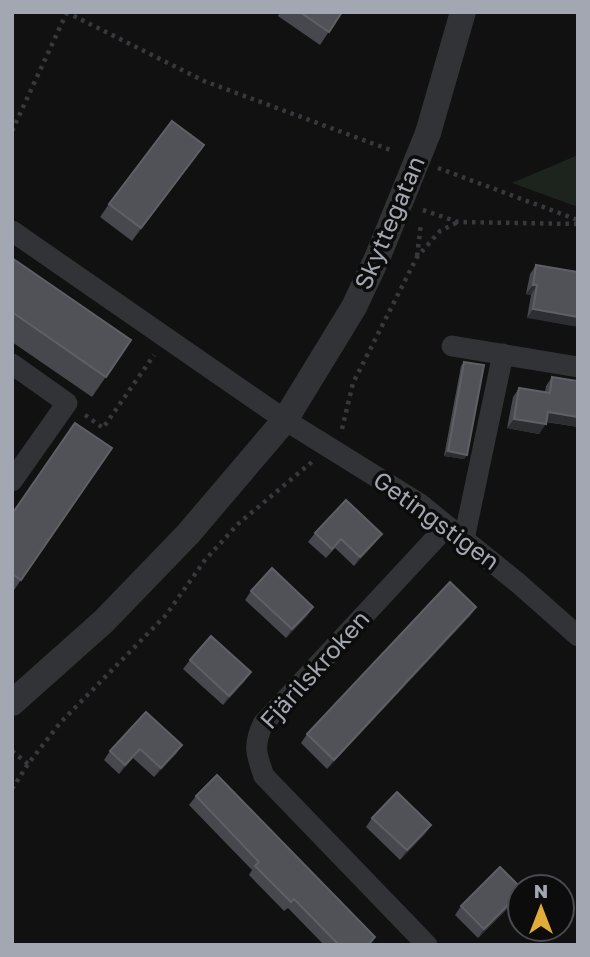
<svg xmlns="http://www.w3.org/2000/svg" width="590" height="957" viewBox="0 0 590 957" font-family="'Golos Text',sans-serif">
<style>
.green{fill:#1d241e}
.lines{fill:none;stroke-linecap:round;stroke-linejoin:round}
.path{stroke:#38393d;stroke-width:4.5;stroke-dasharray:3.5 5;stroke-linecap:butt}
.minor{stroke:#323336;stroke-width:21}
.tertiary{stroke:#323336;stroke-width:26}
.tertiary-bridge{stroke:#323336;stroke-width:26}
.wall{fill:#47484d}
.shaded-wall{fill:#2d2e31}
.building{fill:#515257;stroke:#5e6065;stroke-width:2}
.labels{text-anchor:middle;stroke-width:7;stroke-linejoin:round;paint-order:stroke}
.street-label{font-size:24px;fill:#a3a7b1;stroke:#0c0c0d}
</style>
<rect width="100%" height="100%" fill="#111112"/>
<path class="green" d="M578,155V207L512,183Z"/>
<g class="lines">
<path class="path" d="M66,12L204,81L393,151
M12,131L67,12
M438,168L578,220
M423,210L458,222L578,224
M417,256L421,223
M85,415L103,428L154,355
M342,429L353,383L417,257L440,231L458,222
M12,751L28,764
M12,789L28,764L60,723L166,615L205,560L238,524L313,461"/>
<path class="minor" d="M12,231L285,420L420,504L518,583L578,636
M452,346L578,367
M12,364L67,403L12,481
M464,539L503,354
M427,945L264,776C256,754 253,745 263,724L447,526"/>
<path class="tertiary" d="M428,133L463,12
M12,703L104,621L188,534L285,420L354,307L378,256L407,185"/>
<path class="tertiary-bridge" d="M407,185L428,133"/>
</g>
<path class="wall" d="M280,12H342L320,45L278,16Z
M195,158L132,241L100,217L109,204Z
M12,258L131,340L92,397L12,342Z
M536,265L578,272L527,318L531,295L526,294L530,274Z
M464,362L467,455L464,459L444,456L461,366Z
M552,377L578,381V427L546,422L539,434L507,428L513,397L519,388L545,392L546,386Z
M112,448L12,593V514Z
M315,533L375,543L354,566L335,548L326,558L308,542Z
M251,591L313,607L307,616L286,638L245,600Z
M476,607L470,616L327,769L301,743L307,734Z
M190,660L245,681L223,705L183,669Z
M182,745L176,754L154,777L133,758L119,774L104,760L110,751Z
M196,796L375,937L370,945H324L288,908L284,911L249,875L252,870L189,805Z
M372,818L431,825L425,834L400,860L366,827Z
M520,887V895L517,899L478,938L455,915L461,906Z"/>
<path class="shaded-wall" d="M204,145L195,158L132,241L141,228Z
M533,285H537L531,295L526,294Z
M533,309L578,317V327L527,318Z
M548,412L578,417V427L542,421Z
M514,419L546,424L539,434L507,428Z
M448,451L467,455L464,459L444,456Z
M382,534L375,543L354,566L360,557Z
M313,607L307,616L286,638L292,629Z
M476,607L470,616L327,769L334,760Z
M251,672L245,681L223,705L229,696Z
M182,745L176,754L154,777L161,768Z
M140,749L133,758L119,774L125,765Z
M431,825L425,834L400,860L407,850Z
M520,893L517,899L478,938L484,929Z"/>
<path class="building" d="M300,12H342L329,32Z
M172,121L204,145L141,228L109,204Z
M12,258L131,340L106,377L12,312Z
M536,265L578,272V317L533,309L537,285H533Z
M464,362L484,365L467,455L448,451Z
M552,377L578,381V417L548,412L546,424L514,419L519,388L550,393Z
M75,423L112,448L21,580L12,574V514Z
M346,500L382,534L360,557L341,539L332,549L315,533Z
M272,568L313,607L292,629L251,591Z
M450,582L476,607L334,760L307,734Z
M211,636L251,672L229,696L190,660Z
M146,712L182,745L161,768L140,749L125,765L110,751Z
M217,775L375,937L368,945H339L294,899L291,902L255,866L259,862L196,796Z
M397,792L431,825L407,850L372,818Z
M500,867L520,887V893L484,929L461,906Z"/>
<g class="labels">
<g class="street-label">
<text transform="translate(390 223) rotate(-67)" y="8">Skyttegatan</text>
<text transform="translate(436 521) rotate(36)" y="8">Getingstigen</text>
<text transform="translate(315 670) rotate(-48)" y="8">Fjärilskroken</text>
</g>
</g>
<rect width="590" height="957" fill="none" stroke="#a3a7b1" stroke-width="28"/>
<g transform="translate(541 908)"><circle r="33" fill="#0c0c0d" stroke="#484a4f" stroke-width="2"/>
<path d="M0-5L12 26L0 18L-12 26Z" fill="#e1ad3a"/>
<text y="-10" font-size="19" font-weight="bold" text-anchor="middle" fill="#a3a7b1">N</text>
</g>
</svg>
